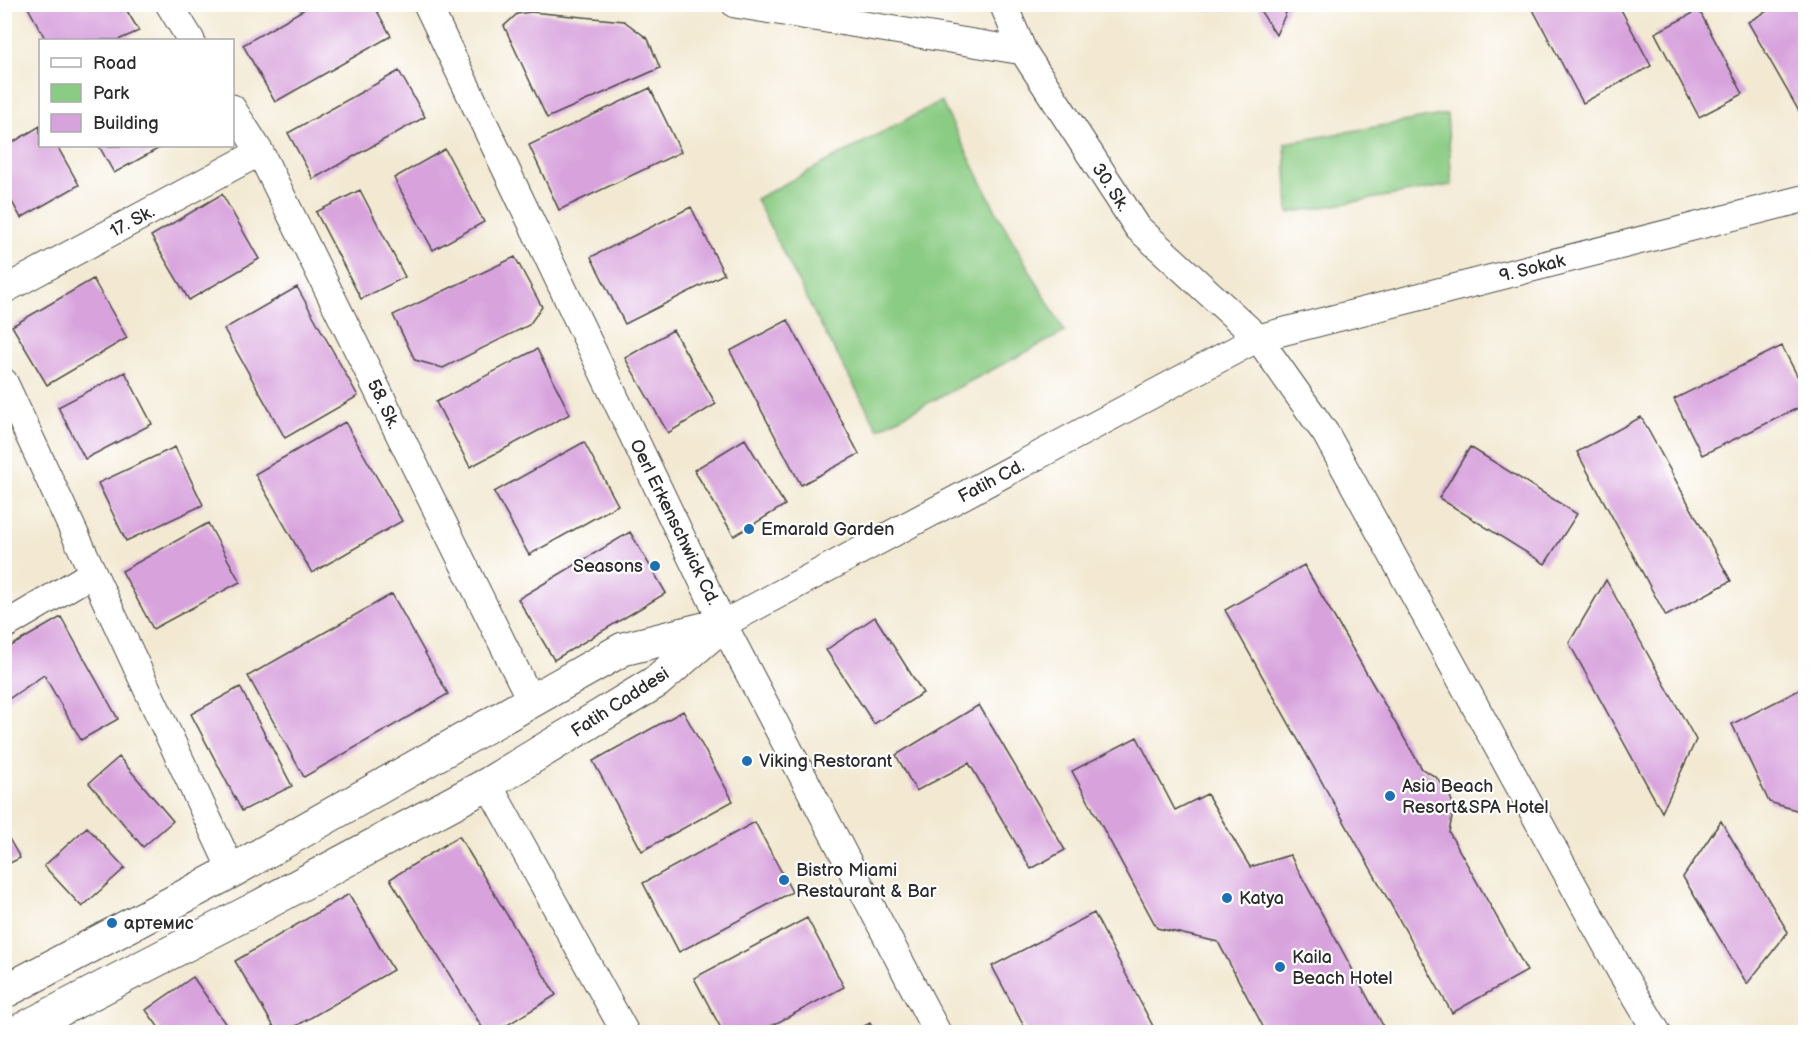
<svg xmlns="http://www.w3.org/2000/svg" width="1810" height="1037" viewBox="0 0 1810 1037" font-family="'Balsamiq Sans',sans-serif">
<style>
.green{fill:#8bcc84;stroke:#5b7c58;stroke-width:1.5}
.building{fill:#d8a3dd}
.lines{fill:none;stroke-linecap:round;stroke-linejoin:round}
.street-casing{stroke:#494844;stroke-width:29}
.secondary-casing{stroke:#494844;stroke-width:35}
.street{stroke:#fff;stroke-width:27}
.secondary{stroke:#fff;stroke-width:33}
.poi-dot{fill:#1f6fb2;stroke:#fff;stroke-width:2}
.labels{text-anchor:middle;stroke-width:4.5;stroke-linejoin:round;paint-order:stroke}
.street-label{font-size:18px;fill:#2b2b2b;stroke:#fff}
.poi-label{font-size:18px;fill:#2b2b2b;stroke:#fff;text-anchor:start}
</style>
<rect width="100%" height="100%" fill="#fff"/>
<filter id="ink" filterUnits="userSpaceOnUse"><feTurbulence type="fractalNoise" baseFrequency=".0167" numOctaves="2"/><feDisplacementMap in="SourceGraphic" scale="12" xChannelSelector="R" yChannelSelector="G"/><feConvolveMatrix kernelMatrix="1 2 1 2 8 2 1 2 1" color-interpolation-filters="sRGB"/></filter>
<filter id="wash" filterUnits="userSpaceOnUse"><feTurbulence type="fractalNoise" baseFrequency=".008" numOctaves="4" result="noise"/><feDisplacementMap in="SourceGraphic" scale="24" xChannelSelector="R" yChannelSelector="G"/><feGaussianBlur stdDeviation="1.35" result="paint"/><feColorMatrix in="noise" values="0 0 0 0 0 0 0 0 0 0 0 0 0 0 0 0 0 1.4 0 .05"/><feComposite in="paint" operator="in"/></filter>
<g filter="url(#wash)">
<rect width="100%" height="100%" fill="#f3e9d3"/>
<path class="green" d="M941,101L998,215L1065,332L878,429L814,313L756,199Z
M1447,114L1452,185L1288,213L1285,143Z"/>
<g id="blocks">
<path class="building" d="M26,4H123L139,31L118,40H46Z
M313,4H373L391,36L275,102L243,45Z
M1256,4H1290L1276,35Z
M1534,4H1618L1651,66L1583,103L1531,6Z
M1779,4H1797L1806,20V119L1804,120L1748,22Z
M1699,10L1743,94L1699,117L1655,33Z
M531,12L624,21L648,39L660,68L547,118L504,26L517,14Z
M399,71L425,117L313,179L288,133Z
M650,88L681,152L559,210L529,145Z
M40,126V146H57L79,185L21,218L5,189V147Z
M99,146H163L114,173Z
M445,149L484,222L433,250L394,178Z
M360,190L405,277L361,299L316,212Z
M222,194L259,259L189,300L151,236Z
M691,207L724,274L625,324L591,257Z
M515,257L542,307L529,325L443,368L415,360L393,315Z
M93,279L127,338L47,385L12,326Z
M297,287L358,396L285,438L224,329Z
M788,320L859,454L801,485L730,351Z
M673,330L716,404L668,433L625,358Z
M1782,346L1806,393V404L1702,455L1674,399Z
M537,349L570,414L470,467L436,402Z
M125,372L152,424L85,459L58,407Z
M1641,417L1731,581L1666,616L1577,452Z
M345,422L402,521L312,573L255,474Z
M745,439L785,505L734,536L694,470Z
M584,442L618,505L529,555L494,492Z
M175,447L203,505L126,541L98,483Z
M1470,447L1577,514L1545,564L1439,498Z
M208,523L240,582L153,629L122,571Z
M630,532L666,593L554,660L518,599Z
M1304,565L1422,769L1436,777L1448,791L1454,807L1449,832L1527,971L1452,1013L1225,610Z
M1606,580L1696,740L1662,812L1569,643Z
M392,594L448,694L304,777L248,676Z
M61,617L118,719L81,740L44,675L4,702V650Z
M875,617L923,693L874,724L826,650Z
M240,687L292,786L242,811L191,714Z
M1805,687L1806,688V813L1769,802L1732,724Z
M979,705L1065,850L1031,869L969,763L916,791L896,755Z
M683,711L733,801L642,851L593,761Z
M1137,737L1175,810L1207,794L1250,867L1290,855L1386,1031L1385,1032H1266L1218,942L1157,928L1072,771Z
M119,757L173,821L143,847L89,783Z
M1721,821L1788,932L1747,984L1683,877Z
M755,822L792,892L679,952L643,883Z
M87,827L125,868L82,907L44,866Z
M4,830L20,858L4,866Z
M459,836L556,995L496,1032H485L390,879Z
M349,894L393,970L286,1032H277L235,961Z
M1094,913L1156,1032H1027L992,966Z
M807,918L844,987L760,1032H723L694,978Z
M193,977L231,1032H162L146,1010Z
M870,1023L875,1032H853Z"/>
</g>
</g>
<g filter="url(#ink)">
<use href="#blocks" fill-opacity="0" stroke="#494844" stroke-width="1.5"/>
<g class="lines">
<defs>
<path id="street" d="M169,4L191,40
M427,4L723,624L937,1032
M735,4L1023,51
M1003,4L1023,51L1138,228L1258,338L1326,434L1621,972L1657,1032
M232,108L260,152L531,701
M4,290L260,152
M4,382L232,871
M723,624L1258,338L1806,198
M4,626L93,573
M488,784L625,1032"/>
<path id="secondary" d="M4,992L232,871L623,649L716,626
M17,1032L253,910L488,784L656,682L723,624"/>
</defs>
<use href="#street" class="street-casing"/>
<use href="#secondary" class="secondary-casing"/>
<use href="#street" class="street"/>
<use href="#secondary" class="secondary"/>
</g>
</g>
<g class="poi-dot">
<circle cx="749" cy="529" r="6"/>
<circle cx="655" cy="566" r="6"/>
<circle cx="747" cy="761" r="6"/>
<circle cx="1390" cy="796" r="6"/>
<circle cx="784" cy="880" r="6"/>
<circle cx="1227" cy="898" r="6"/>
<circle cx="112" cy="923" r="6"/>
<circle cx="1280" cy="967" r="6"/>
</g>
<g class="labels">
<g class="street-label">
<text transform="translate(1111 187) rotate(57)" y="6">30. Sk.</text>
<text transform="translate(132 221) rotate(-28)" y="6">17. Sk.</text>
<text transform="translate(1532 268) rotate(-14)" y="6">9. Sokak</text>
<text transform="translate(384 404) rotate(64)" y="6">58. Sk.</text>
<text transform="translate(991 481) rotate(-28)" y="6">Fatih Cd.</text>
<text transform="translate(675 522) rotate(64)" y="6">Oerl Erkenschwick Cd.</text>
<text transform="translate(620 702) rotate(-33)" y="6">Fatih Caddesi</text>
</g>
<g class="poi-label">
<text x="761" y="535">Emarald Garden</text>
<text x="643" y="572" text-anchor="end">Seasons</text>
<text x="759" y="767">Viking Restorant</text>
<text x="1402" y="792">Asia Beach<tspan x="1402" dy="21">Resort&amp;SPA Hotel</tspan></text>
<text x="796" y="876">Bistro Miami<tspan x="796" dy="21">Restaurant &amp; Bar</tspan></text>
<text x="1239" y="904">Katya</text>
<text x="124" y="929">артемис</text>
<text x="1292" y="963">Kaila<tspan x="1292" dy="21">Beach Hotel</tspan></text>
</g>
</g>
<rect width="1810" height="1037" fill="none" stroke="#fff" stroke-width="24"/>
<rect x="39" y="39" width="195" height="108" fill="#ffffff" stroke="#aaaaaa" stroke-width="1.5"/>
<rect x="51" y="58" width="30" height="9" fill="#ffffff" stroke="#aaaaaa" stroke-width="1.5"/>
<text x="93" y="69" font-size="18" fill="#2b2b2b">Road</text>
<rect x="51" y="84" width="30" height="18" fill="#8bcc84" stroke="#aaaaaa" stroke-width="1.5"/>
<text x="93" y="99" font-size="18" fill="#2b2b2b">Park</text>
<rect x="51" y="114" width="30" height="18" fill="#d8a3dd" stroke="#aaaaaa" stroke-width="1.5"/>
<text x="93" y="129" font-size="18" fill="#2b2b2b">Building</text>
</svg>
